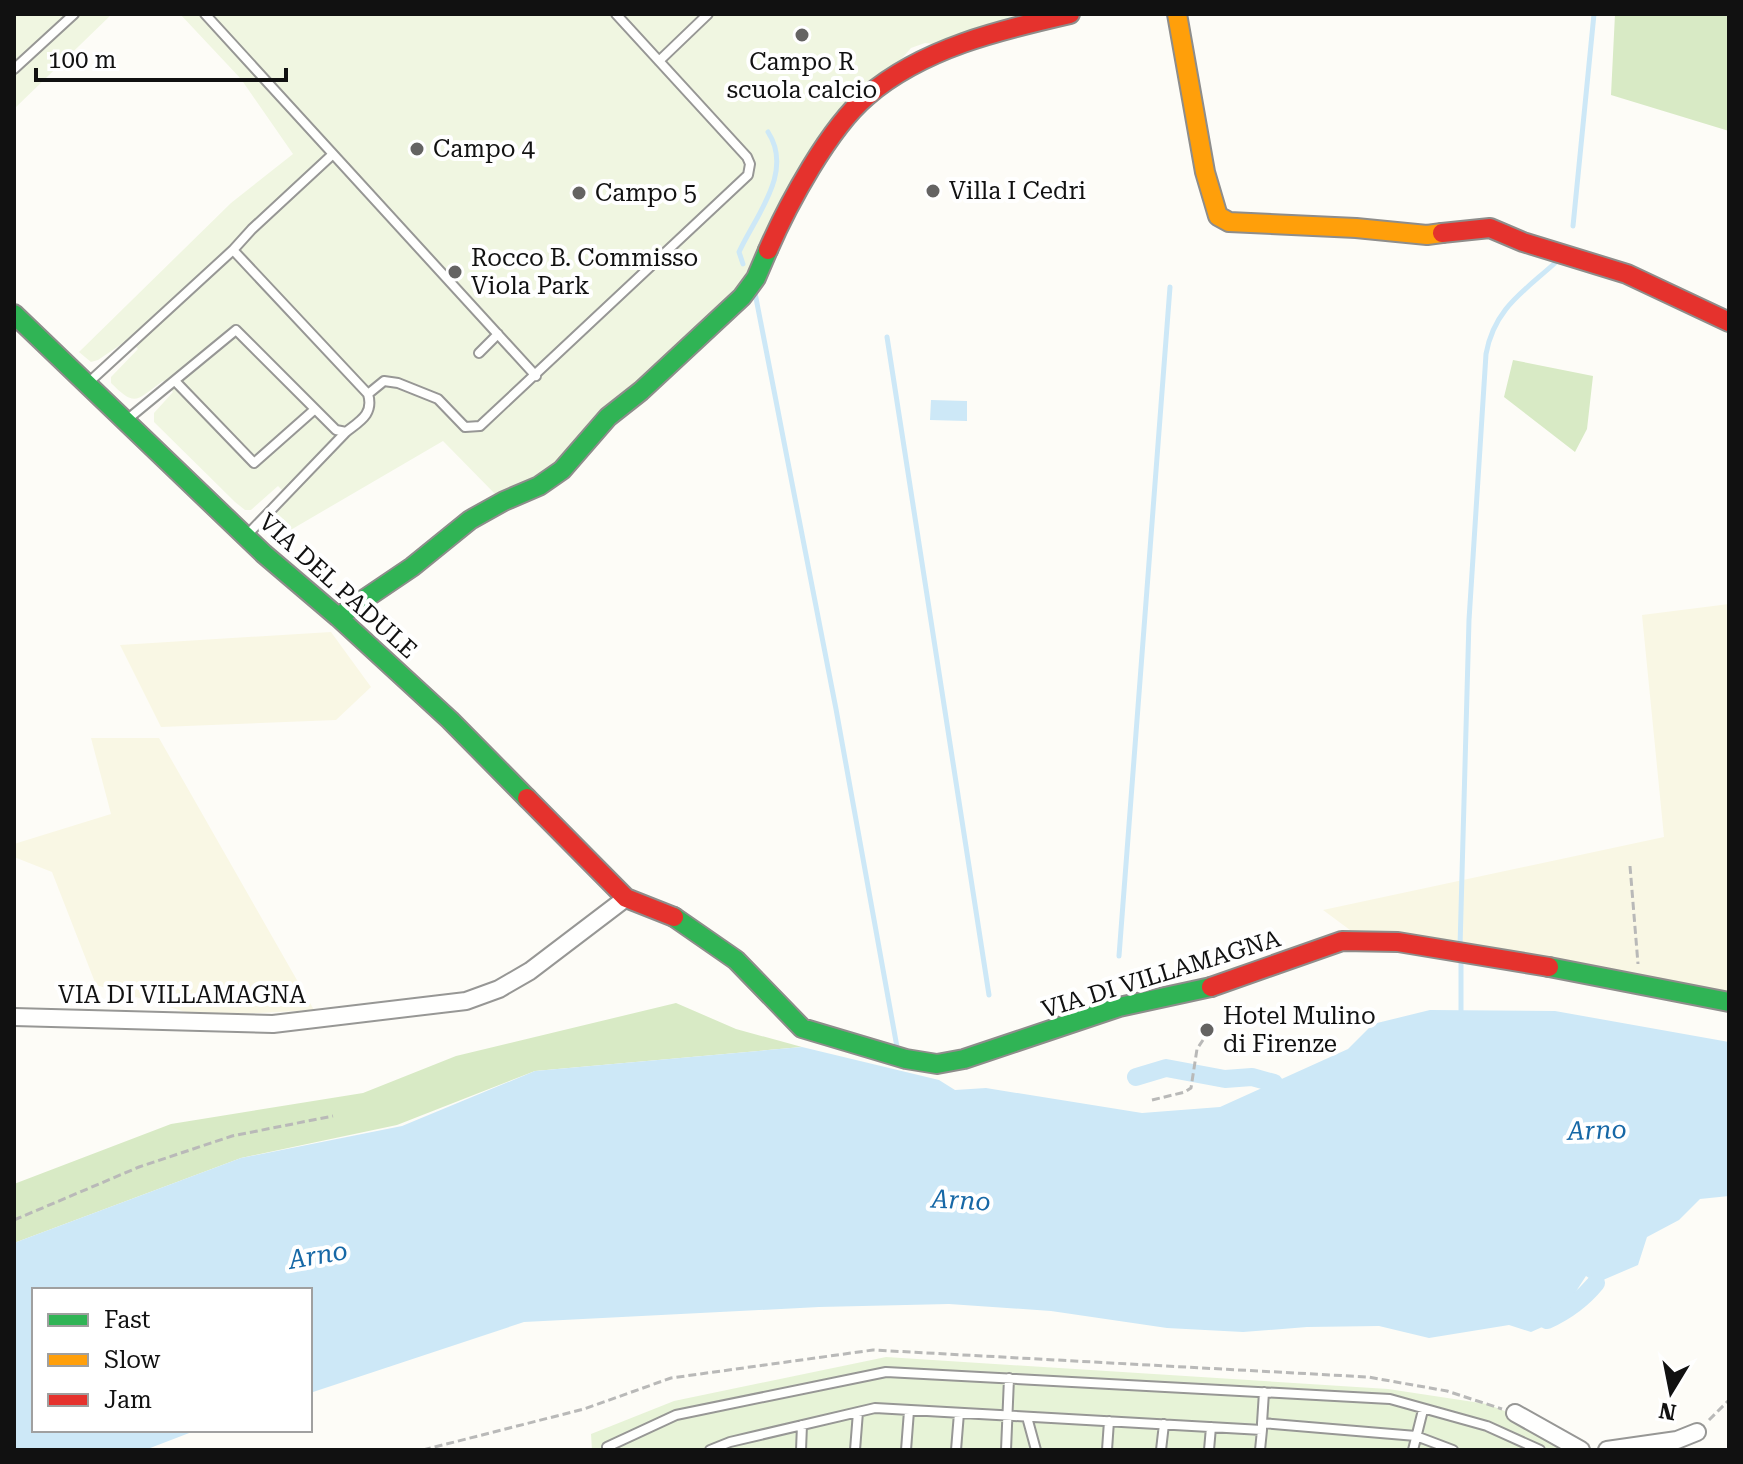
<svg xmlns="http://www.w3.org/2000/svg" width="1743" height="1464" viewBox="0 0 1743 1464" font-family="'Roboto Serif',serif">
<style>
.farmland{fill:#f9f7e4}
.green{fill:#e7f3d7}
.forest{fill:#d8eac5}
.pitch{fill:#f0f6e1}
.water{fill:#cde8f7}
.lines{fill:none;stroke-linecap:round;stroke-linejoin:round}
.stream{stroke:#cde8f7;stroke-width:5}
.canal{stroke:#cde8f7;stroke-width:18}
.lane-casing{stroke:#979795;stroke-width:12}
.street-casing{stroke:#979795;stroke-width:20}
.fast-casing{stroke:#8e8d8b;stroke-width:22}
.slow-casing{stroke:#8e8d8b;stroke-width:22}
.jam-casing{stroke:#8e8d8b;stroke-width:22}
.path{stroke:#b9b9b8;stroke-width:3;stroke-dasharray:8 4;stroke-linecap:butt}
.lane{stroke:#fffffe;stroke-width:8}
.street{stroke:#fffffe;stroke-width:16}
.fast{stroke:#30b455;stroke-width:18}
.slow{stroke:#ff9f0a;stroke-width:18}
.jam{stroke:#e5322d;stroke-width:18}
.poi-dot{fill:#646362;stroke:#fff;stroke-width:3}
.labels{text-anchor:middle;stroke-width:8;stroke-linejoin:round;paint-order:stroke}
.poi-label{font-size:24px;fill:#111;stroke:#fff;text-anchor:start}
.street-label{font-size:24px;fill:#111;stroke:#fff}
.water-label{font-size:26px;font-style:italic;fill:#1768a6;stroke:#fff}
</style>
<rect width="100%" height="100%" fill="#fdfcf7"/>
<path class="farmland" d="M1729,604V997L1350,930L1323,910L1664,837L1642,615Z
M331,632L371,687L336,720L161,727L120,645Z
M91,738H159L314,1010L199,1016L96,985L52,872L14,857V844L111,814Z"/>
<path class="green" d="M886,1357L1388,1389L1487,1404L1563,1434L1573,1450H592L591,1434L674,1401Z"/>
<path class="forest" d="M1615,14H1729V131L1611,95Z
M1513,360L1593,376L1587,429L1575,452L1504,397Z
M676,1003L736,1029L802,1047L535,1071L397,1125L241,1158L14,1243V1184L171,1124L363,1093L456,1056Z"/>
<path class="pitch" d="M14,14H112L14,109Z
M180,14H1050L945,45L925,43L911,48L884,79L744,282L556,465L498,497L443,441L270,542L267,524L290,498L278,486L251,510H245L235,502L154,422V413L173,392L163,381C136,400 136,408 111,383V377L138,349L129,339L98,360L91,362L79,352L231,203L293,154L241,79Z"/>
<path class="water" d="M931,400L967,401V421L930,420Z
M1430,1010L1555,1011L1729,1042V1196L1700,1199L1679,1220L1647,1237L1638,1265L1596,1283L1586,1276L1571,1299L1544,1314L1549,1324L1531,1332L1509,1325L1429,1338L1379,1326L1307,1327L1243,1332L1167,1328L1051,1311L949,1304L819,1307L524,1322L310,1393V1290H34V1430H197L145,1450H14V1243L241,1158L402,1126L535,1071L802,1047L939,1080L955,1090L986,1088L1142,1113L1220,1107L1348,1049L1373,1024Z"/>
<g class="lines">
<path class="stream" d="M1573,226L1594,14
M743,264L739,252C756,215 794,172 768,132
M755,293L836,709L897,1047
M887,337L989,995
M1460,947L1469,620L1486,354C1494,309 1523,292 1555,263
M1119,956L1170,287
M1461,961V1015"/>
<path class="canal" d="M1136,1077L1166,1068L1225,1079L1252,1077L1274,1083
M1547,1320C1567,1311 1582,1300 1596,1283"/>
<defs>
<path id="lane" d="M205,14L536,376
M659,61L708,14
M14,69L74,14
M233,250L252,229L333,154
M479,353L498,334
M175,381L254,463L314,410
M88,383L233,250L368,394L384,381L398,383L438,399L465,427L480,426L748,175L750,164L747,157L616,14
M129,418L236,330L336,430L346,432C360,421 374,414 368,394
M247,535L346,432
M1027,1417L1036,1450
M1262,1423L1264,1392
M1262,1430V1423L1416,1436L1453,1450
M607,1447L676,1415L886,1372L1390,1399L1487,1426L1540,1450
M710,1450L730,1442L875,1408L1262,1430L1260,1450
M801,1450L802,1425
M855,1450L858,1412
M906,1450L909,1411
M956,1450L959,1413
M1006,1450L1009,1378
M1107,1450L1109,1421
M1161,1450L1164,1424
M1209,1450L1211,1427
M1413,1450L1423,1410"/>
<path id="street" d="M14,1017L273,1024L466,1001L499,989L530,971L626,898
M1515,1413L1581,1450
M1607,1450L1677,1440L1697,1432"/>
<path id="fast" d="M14,314L264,554L338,617L450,720L527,798
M338,617L412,567L470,520L504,501L539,486L562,470L608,417L641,391L742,297L756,278L768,250
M674,917L736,960L802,1028L906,1059L937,1064L964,1059L1119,1007L1211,987
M1549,967L1729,1002"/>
<path id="slow" d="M1177,14L1205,172L1218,216L1229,222L1356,228L1427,235L1442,233"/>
<path id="jam" d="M1442,233L1490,228L1523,242L1627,274L1729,322
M768,250C788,204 829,128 867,96C923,48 1000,30 1070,14
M527,798L626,898L674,917
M1211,987L1342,941L1398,942L1549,967"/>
</defs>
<use href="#lane" class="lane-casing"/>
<use href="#street" class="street-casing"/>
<use href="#fast" class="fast-casing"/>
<use href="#slow" class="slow-casing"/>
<use href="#jam" class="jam-casing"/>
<path class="path" d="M1630,866L1638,964
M1152,1100L1185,1092L1191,1088L1197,1049L1203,1040
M14,1220L139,1167L232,1136L333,1116
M1709,1420L1729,1400
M423,1450L584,1409L671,1378L873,1350L1368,1377L1447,1391L1502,1409"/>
<use href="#lane" class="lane"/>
<use href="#street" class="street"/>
<use href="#fast" class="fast"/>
<use href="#slow" class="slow"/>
<use href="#jam" class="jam"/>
</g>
<g class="poi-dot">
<circle cx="802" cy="35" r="8"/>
<circle cx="417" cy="149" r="8"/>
<circle cx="933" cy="191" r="8"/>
<circle cx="579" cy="193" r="8"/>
<circle cx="455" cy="272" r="8"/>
<circle cx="1207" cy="1030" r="8"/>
</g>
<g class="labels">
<g class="poi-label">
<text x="802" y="70" text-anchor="middle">Campo R<tspan x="802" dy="28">scuola calcio</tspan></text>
<text x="433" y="157">Campo 4</text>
<text x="949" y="199">Villa I Cedri</text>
<text x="595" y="201">Campo 5</text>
<text x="471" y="266">Rocco B. Commisso<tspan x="471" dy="28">Viola Park</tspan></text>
<text x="1223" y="1024">Hotel Mulino<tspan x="1223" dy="28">di Firenze</tspan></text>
</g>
<g class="street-label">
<text transform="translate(338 586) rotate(42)" y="8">VIA DEL PADULE</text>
<text transform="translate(1161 974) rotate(-17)" y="8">VIA DI VILLAMAGNA</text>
<text x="182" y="1003">VIA DI VILLAMAGNA</text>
</g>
<g class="water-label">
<text transform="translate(1597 1130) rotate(-2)" y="9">Arno</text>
<text transform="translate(961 1200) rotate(3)" y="9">Arno</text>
<text transform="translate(318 1255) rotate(-10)" y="9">Arno</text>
</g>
</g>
<rect width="1743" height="1464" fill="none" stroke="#111111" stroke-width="32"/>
<rect x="32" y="1288" width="280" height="144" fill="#ffffff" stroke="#a0a0a0" stroke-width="2"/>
<rect x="48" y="1314" width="40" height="12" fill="#30b455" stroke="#a0a0a0" stroke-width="2"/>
<text x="104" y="1328" font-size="24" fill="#111111">Fast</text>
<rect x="48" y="1354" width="40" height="12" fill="#ff9f0a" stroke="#a0a0a0" stroke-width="2"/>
<text x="104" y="1368" font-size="24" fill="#111111">Slow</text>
<rect x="48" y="1394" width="40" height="12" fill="#e5322d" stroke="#a0a0a0" stroke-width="2"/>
<text x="104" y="1408" font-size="24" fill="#111111">Jam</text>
<g transform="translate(1671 1392) rotate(190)" stroke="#ffffff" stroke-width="6" paint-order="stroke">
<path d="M0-6L14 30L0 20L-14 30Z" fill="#111111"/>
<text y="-12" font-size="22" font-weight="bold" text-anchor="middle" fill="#111111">N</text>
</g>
<path d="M36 68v12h250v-12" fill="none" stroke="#111111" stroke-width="4"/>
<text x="48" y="68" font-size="24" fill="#111111" stroke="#ffffff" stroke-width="6" paint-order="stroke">100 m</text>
</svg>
